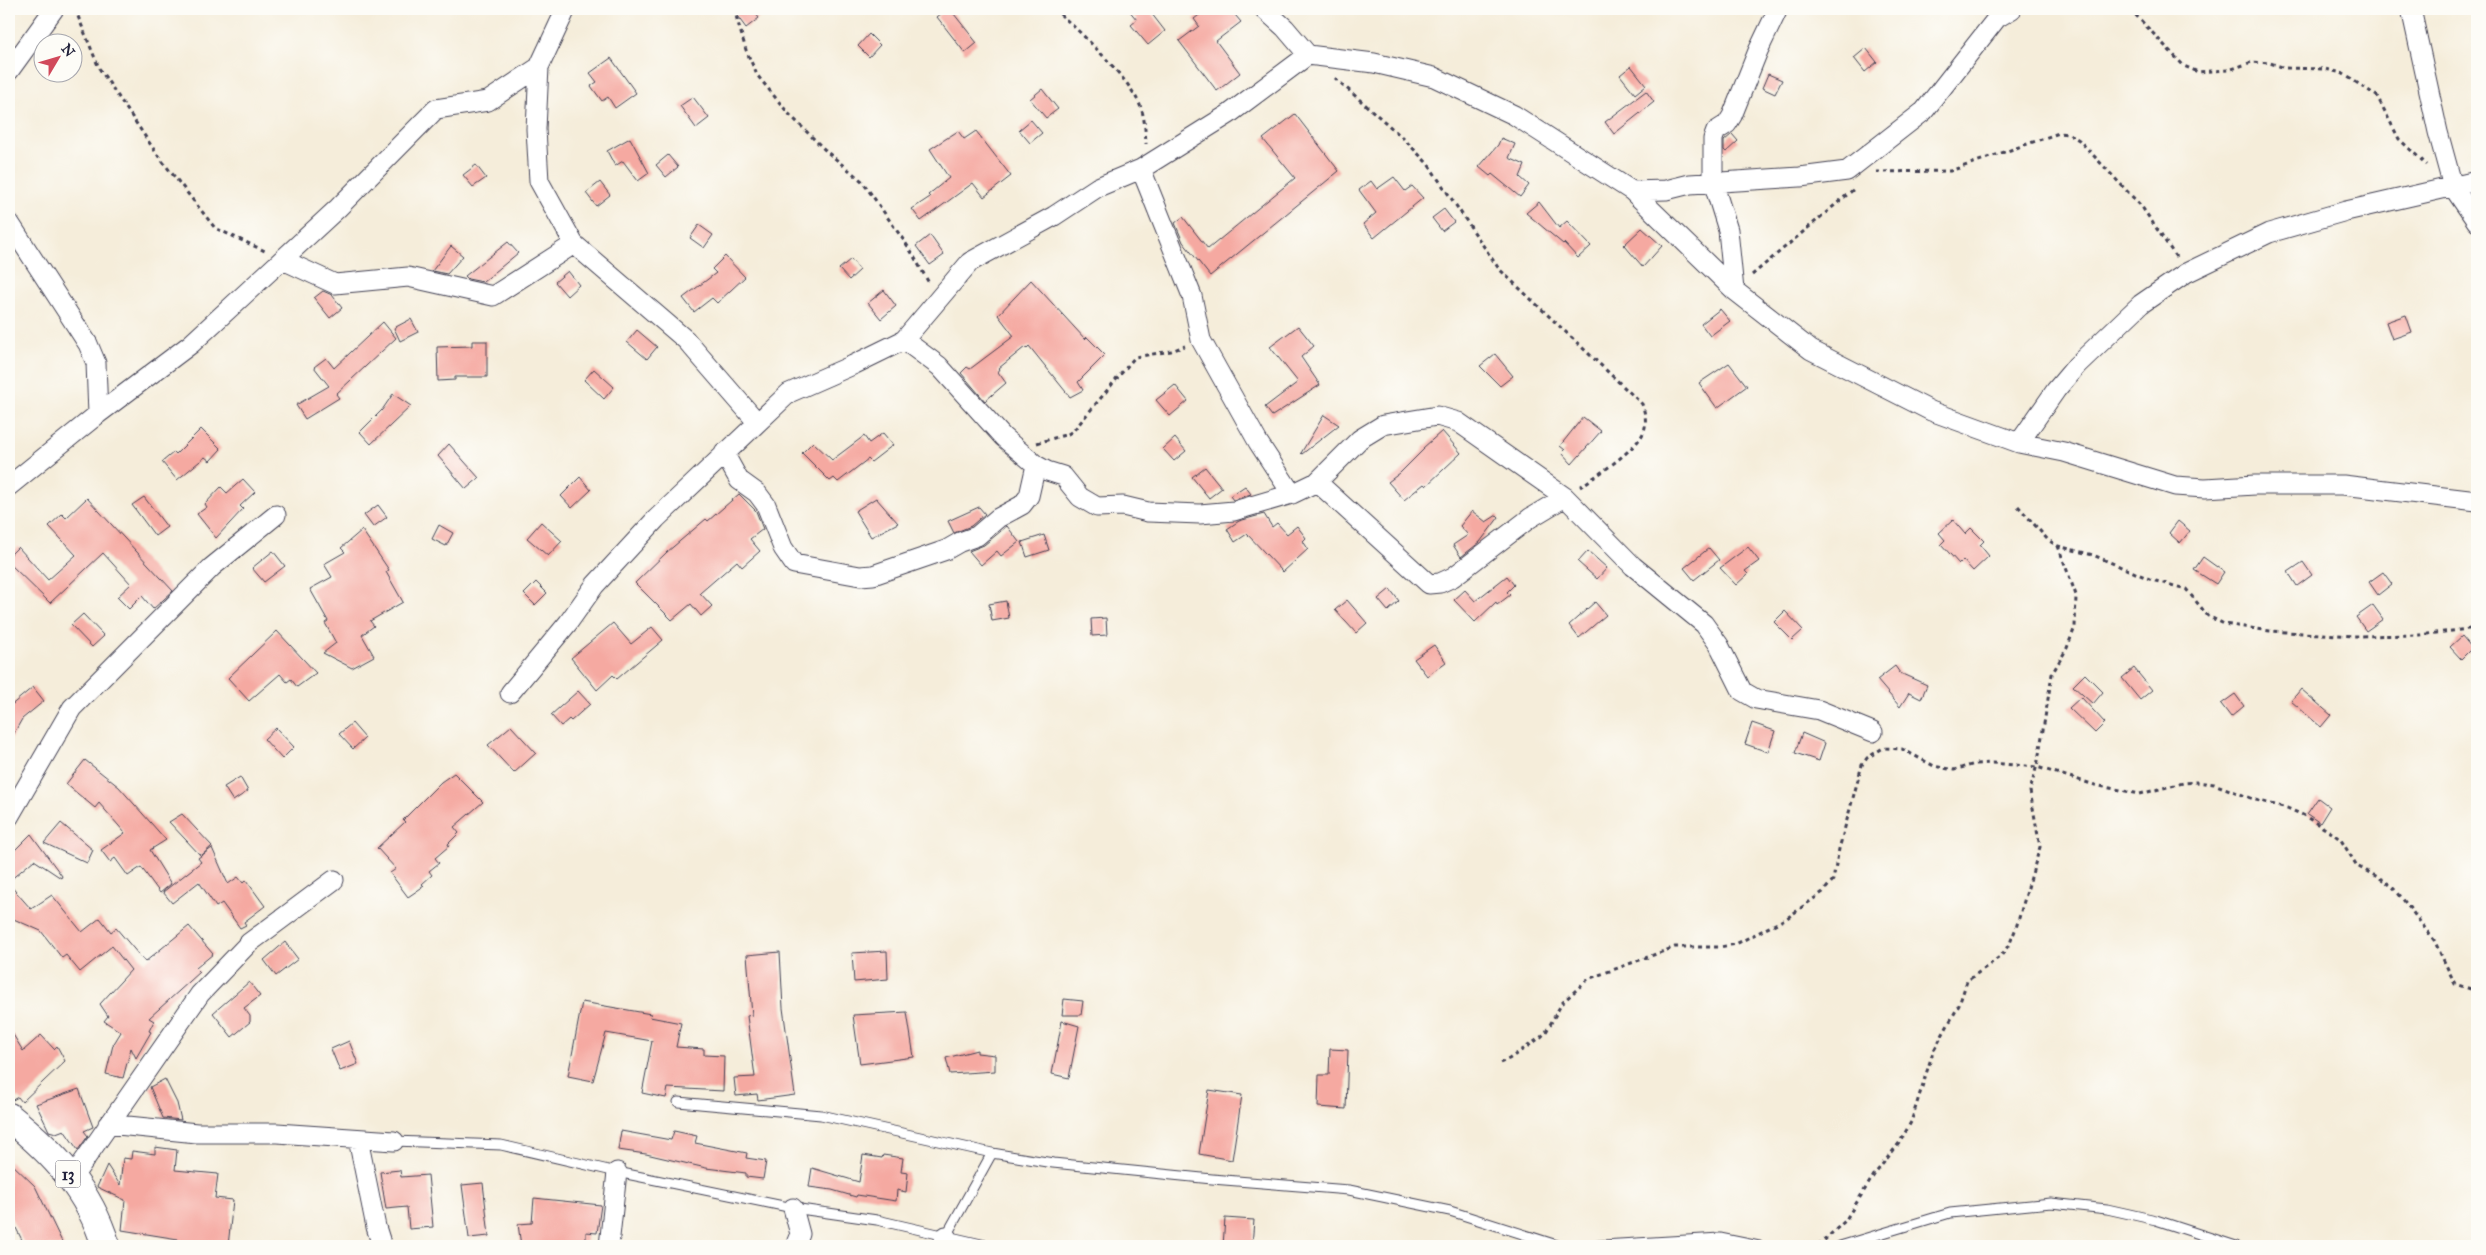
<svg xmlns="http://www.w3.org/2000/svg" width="2486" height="1255" viewBox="0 0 2486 1255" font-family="'IM FELL Great Primer',serif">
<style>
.building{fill:#f5a9a1}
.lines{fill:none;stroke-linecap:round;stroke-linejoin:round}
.service-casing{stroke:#424053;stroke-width:11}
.minor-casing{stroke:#424053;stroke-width:21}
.primary-casing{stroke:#424053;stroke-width:30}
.path{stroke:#424053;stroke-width:3;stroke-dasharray:4 4;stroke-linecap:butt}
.service{stroke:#fff;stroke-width:9}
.minor{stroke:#fff;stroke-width:19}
.primary{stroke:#fff;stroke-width:28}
.labels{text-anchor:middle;stroke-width:4;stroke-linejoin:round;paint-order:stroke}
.shield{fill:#fdfcf7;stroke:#646373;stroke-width:1}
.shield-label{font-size:16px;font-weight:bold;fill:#22223b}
</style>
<rect width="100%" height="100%" fill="#fdfcf7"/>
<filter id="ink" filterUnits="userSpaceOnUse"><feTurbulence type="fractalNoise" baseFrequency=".02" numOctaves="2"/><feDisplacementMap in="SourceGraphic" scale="10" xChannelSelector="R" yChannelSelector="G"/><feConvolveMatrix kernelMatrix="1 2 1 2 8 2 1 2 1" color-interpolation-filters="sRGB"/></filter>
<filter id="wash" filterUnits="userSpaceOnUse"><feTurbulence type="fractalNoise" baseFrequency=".0096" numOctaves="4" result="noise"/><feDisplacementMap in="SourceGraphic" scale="20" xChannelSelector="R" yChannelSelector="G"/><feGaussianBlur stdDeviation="1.12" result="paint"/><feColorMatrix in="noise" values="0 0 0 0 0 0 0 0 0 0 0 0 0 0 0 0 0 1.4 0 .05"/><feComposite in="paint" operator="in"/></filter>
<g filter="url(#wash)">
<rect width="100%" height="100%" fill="#f5edda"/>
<g id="blocks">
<path class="building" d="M732,9H752L759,18L746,28Z
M947,9H950L977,43L965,53L937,17Z
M1128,9H1148L1165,31L1148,45L1131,25L1137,20Z
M1207,9H1230L1241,22L1216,41L1240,73L1217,91L1179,41L1199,26L1194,19Z
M869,34L880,45L869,57L858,46Z
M1866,48L1877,62L1865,72L1854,58Z
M611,58L636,93L615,108L608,97L602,101L591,86L597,82L590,73Z
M1631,66L1646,85L1635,94L1620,75Z
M1768,74L1782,80L1775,94L1762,88Z
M1042,89L1058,109L1046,118L1030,99Z
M1646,91L1654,102L1614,134L1605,122Z
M693,97L709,118L696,128L680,106Z
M1295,114L1339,171L1210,276L1183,242L1175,223L1183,217L1208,249L1295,178L1263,139Z
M1031,120L1042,133L1030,143L1019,130Z
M958,131L964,139L976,131L1011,176L984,197L973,183L921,221L912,209L930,197L928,195L949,178L930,149Z
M1732,134L1738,141L1726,152L1724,150V141Z
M630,138L649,173L638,181L623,161L615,166L607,151Z
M1501,138L1515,144L1509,158L1525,165L1520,177L1529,185L1520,197L1492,174L1490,176L1479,167L1498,145Z
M668,155L678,167L666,177L656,165Z
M476,165L486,178L473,187L463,175Z
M1394,177L1405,191L1412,186L1423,198L1374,238L1363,224L1376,213L1359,190L1371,181L1377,189Z
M600,182L610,195L596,206L586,193Z
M1539,202L1559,228L1567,221L1591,246L1578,258L1564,243L1563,244L1526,213Z
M1444,209L1454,222L1442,231L1432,218Z
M699,225L713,235L704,248L690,238Z
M1642,228L1662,246L1643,267L1624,245Z
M930,235L944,255L930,265L916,246Z
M508,242L518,253L483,282L468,279L465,276Z
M451,246L463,256L447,274L432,271Z
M725,256L745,277L717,303L712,298L694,312L683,298L716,273L712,269Z
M851,259L860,270L849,280L839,269Z
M568,271L579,285L567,296L555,282Z
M1031,280L1085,339L1087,337L1105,355L1078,382L1083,390L1070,397L1029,346L1026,349L1025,347L999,368L1000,369L998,372L1006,383L985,401L961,373L967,367L970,369L1014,336L998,315Z
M884,290L896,306L881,319L868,303Z
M323,291L332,295L342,308L330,318L314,298Z
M1720,309L1730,321L1710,336L1701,324Z
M2406,315L2412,332L2392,339L2386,322Z
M411,319L418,332L400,341L394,328Z
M383,322L396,338L336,394L339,398L305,419L296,405L329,386L314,367L326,358L334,368Z
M1298,326L1314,346L1301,357L1320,385L1272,416L1265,407L1298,382L1270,347Z
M637,330L657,347L647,359L627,342Z
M472,341H487V377H455V380L438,381L437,347L472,346Z
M1495,354L1513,376L1500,386L1480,366Z
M1729,363L1747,386L1717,408L1699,383Z
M594,369L614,387L604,399L584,380Z
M1175,385L1188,401L1170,416L1156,400Z
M393,394L411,406L371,444L360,432L382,410Z
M1324,415L1339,425L1302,454L1301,453Z
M1583,417L1601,431L1572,464L1562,453L1565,450L1560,446Z
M201,429L221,449L210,461L205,457L177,480L162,462L174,452L176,454Z
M1442,431L1461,453L1426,486L1424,484L1404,500L1388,482L1400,473L1424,449L1423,448Z
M883,433L893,445L871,462L868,459L838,482L834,478L830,481L802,453L813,442L832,460L864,436L869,443Z
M1175,438L1186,451L1174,461L1163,449Z
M449,444L479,478L466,489L438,456Z
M1205,467L1222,488L1209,498L1192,477Z
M580,477L591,490L572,508L561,496Z
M243,479L255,492L240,506L243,509L216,538L197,514L207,507L205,504L221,487L227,493Z
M1245,486L1251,494L1233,500L1230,496Z
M739,494L756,511L763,529L750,539L760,551L742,567L737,561L700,593L712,606L701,616L691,604L672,620L635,583L667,552L706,519L708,521Z
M144,497L167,527L155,536L132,505Z
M87,498L173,591L153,609L142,596L129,609L117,597L131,584L103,553L50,603L9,563V556L18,547L48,580L76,555L49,526L62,514L66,518Z
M876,498L898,523L871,537L855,511Z
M378,505L387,517L373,527L364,515Z
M979,507L985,514L971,526L954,533L948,521Z
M1472,511L1486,522L1497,515L1499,517L1480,542L1461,557L1453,545L1468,535L1460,526Z
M1264,514L1272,527L1277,523L1287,534L1297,526L1306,538L1303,541L1308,549L1283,572L1247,534L1235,542L1227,529L1239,521Z
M1953,520L1965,534L1971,528L1984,541L1980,545L1989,556L1973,571L1963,560L1959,564L1941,544L1945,540L1939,533Z
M2178,521L2190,531L2180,543L2169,533Z
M541,522L562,541L548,556L527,538Z
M439,525L453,533L446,546L432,539Z
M1007,526L1019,542L1001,556L997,551L981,565L969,551L984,545Z
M362,530L389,570L386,572L403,602L370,621L374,626L362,635L374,656L352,668L323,653L336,643L325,623L328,621L310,589L332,577L324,564L345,552L341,548Z
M1044,535L1049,550L1027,557L1022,542Z
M1748,547L1759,561L1745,571L1748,574L1736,585L1720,568Z
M1709,548L1719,560L1694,580L1684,568Z
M273,551L285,566L264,582L252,568Z
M1588,551L1607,568L1597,579L1578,562Z
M2203,557L2224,572L2216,584L2194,570Z
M2303,562L2312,575L2297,586L2288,572Z
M2383,572L2392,584L2378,595L2369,582Z
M1507,576L1514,585L1507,592L1510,595L1497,605L1496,602L1475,622L1454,600L1465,590L1475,601Z
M536,582L547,593L535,605L524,594Z
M1390,589L1399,601L1388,611L1378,599Z
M1347,600L1367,623L1356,633L1335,610Z
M1006,601L1009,618L992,621L989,604Z
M1595,602L1606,615L1579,638L1569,625Z
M2373,605L2383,619L2366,631L2356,617Z
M1785,611L1803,630L1792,640L1774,622Z
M83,614L104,636L92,647L71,625Z
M1106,618L1107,635L1092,636L1091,619Z
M613,623L631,644L652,627L663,640L617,679L613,675L597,690L571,658Z
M277,631L316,673L297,687L291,679L287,682L280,674L249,701L228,678Z
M2462,636L2472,648L2461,659L2450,647Z
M1434,645L1446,662L1427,676L1414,659Z
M1895,666L1900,673L1927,685L1921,699L1909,693L1900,707L1877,680Z
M2134,668L2152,690L2140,700L2122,678Z
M2085,674L2103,692L2093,704L2073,686Z
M33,687L44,701L22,719L9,742V707Z
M2301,689L2331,715L2321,727L2291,701Z
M578,691L590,704L571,721L569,719L561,726L551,715Z
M2235,694L2244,706L2231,717L2221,704Z
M2081,697L2105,723L2095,733L2069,708Z
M352,723L365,738L353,749L339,734Z
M1752,723L1775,731L1768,752L1745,744Z
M511,726L536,753L514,773L488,745Z
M276,728L294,747L282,759L264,739Z
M1802,733L1825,743L1819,761L1795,753Z
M85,760L119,787L166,840L150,850L171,884L160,893L141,867L128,876L115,858L110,862L101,850L125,833L99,803L95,808L66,784Z
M454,773L483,802L454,827L459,833L448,844L449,846L435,858L439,863L429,871L432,875L422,884L424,886L408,897L390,873L396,869L377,848L405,822L403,820L441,782Z
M240,777L248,791L233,801L224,787Z
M2318,798L2330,807L2320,823L2307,814Z
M182,814L212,846L201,856L169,822Z
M61,823L93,850L87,863L44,843Z
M31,834L62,876L61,878L34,860L9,881V856Z
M212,848L228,884L238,877L243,883L246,880L265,906L244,922L246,925L240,928L222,903L216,907L199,882L172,903L163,892L201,862L198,858Z
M9,884L31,909L52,895L82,932L100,918L111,932L116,928L145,962L189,926L213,954L196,968L200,972L149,1018L154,1021L149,1031L151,1032L136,1058L131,1048L123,1078L106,1074L113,1045L121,1032L104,1021L108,1016L100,1004L131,970L112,946L80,972L66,955L62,958L41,931L9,917Z
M285,942L298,959L276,976L264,960Z
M887,951L888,979L854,982L852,953Z
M780,952L783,1008L795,1095L758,1100L757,1094L736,1096L734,1078L755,1077L747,1016L752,1015L747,955Z
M249,982L260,996L244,1008L250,1016V1022L232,1037L213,1013Z
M1064,999L1083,1001L1081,1015H1062Z
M582,1002L651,1014L650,1017L681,1023L676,1047L704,1049V1055L724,1056L723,1091L668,1088L666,1098L642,1093L652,1041L606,1033L593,1081L568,1076Z
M907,1012L914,1057L860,1064L853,1015Z
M1062,1021L1079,1026L1069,1078L1052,1074Z
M9,1028L23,1051L41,1035L54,1049L57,1046L65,1061L22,1102L18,1097L9,1102Z
M349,1041L358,1064L340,1071L331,1049Z
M1330,1049L1348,1050L1346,1109L1318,1107L1319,1075H1329Z
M977,1050V1053L995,1055V1071L950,1074L946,1058Z
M165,1079L177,1103L181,1120L163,1118L150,1087Z
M79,1089L93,1127L84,1131L88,1136L78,1150L64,1130L56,1133L49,1131L36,1104Z
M1209,1090L1242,1095L1232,1160L1199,1154Z
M621,1131L671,1140L674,1131L697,1136L695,1143L747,1153L746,1158L766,1161L763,1179L746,1177V1173L706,1168L646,1154L618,1150Z
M155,1147L177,1150L175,1170L218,1174L215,1198L233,1200L228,1246H177L178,1239L122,1230L125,1200L97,1187L107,1165L120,1185L123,1158L131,1159L132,1151L155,1154Z
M863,1155L882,1158L883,1155L903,1158L901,1172L908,1173L906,1192L897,1190L896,1201L857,1195L856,1197L832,1190L809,1187L812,1168L859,1182Z
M9,1161L35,1186L64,1246H25L9,1214Z
M400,1170L401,1177L428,1175L433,1227L409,1229L407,1207L386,1209L380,1172Z
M483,1183L489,1236L469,1238L462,1185Z
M534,1198L601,1205L597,1233L586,1232V1246H521L518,1224L532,1223Z
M1225,1218L1254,1220L1252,1246H1223Z"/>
</g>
</g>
<g filter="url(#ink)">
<use href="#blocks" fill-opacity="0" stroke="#424053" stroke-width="1"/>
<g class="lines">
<defs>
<path id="service" d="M678,1102L821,1115L992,1153
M394,1141L501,1145L617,1172L793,1208L877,1220L990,1246
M946,1236L992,1153L1053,1163L1212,1179L1349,1190L1450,1211L1560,1246
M1586,1246L1720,1238L1759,1246
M1840,1246L1950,1213L2051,1203L2107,1209L2156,1220L2236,1246"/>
<path id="minor" d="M566,9L539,67L536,129L539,181L574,244L686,340L757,422
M1264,9L1285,28L1308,55
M2411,9L2438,132L2453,187L2477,222
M9,71L54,9
M1141,169L1192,296L1201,340L1258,442L1292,494
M1632,191L1734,290L1811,350L1931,411L2019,443L2056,390L2077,365L2141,304L2186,273L2269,233L2346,211L2477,181
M9,222L88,344L96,363L98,414
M283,260L335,284L408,277L493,296L574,244
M1734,290L1728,230L1713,182V139L1716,131L1727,124L1732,116L1758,51L1778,9
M904,340L939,366L1003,437L1036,465L1047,471L1063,476L1080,497L1097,507L1123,506L1148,512L1200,514L1234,511L1292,494L1317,482L1360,439L1383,425L1437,416L1458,422L1565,497L1633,566L1704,624L1719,645L1742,691L1756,699L1819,710L1873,732
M2019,443L2064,452L2175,486L2205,488L2255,485H2343L2477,501
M724,453L739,480L757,493L766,505L783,548L794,564L860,576L873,575L946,550L960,542L977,536L998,518L1022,505L1029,496L1036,465
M1317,482L1429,584L1440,583L1453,577L1530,518L1565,497
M9,486L98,414L191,344L338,208L436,109L488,101L539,67
M510,693L568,623L595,585L656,519L789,393L853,365L904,340L970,262L1054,216L1098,187L1141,169L1229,114L1308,55L1374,63L1434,77L1514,115L1632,191L1666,190L1690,184L1800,177L1847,171L1924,111L1997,18L2012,9
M9,817L72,708L212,567L276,515
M108,1124L197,1133H277L394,1141
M358,1139L376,1227L382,1246
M72,1178L200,994L249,943L334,880
M793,1208L800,1234L795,1246
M609,1246L617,1172
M942,1246L946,1236"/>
<path id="primary" d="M9,1117C54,1153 89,1190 106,1246"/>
</defs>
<use href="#service" class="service-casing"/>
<use href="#minor" class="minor-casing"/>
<use href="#primary" class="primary-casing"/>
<path class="path" d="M75,9L99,68L159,157L215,228L265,251
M734,9L746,50L757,75L788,113L826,151L862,181L909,248L929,283
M1054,9C1077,28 1124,74 1137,99C1145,113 1145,129 1146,144
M2130,9L2184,66L2198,72L2229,70L2252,62L2270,63L2285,68L2325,69L2342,73L2377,96L2399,139L2427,165
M1335,78L1403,138L1428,164L1499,269L1642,404C1645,413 1647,422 1644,431C1638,449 1596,476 1580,487
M1876,172L1950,171L2059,133L2069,134L2079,140L2142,207L2176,257
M1752,275L1854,189
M1037,443L1068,434L1074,430L1135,357L1171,351L1185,346
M2018,506L2048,540L2058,546L2093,555L2152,580L2186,589L2208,616L2224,624L2270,631L2354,636L2420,635L2477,628
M1500,1063L1509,1059L1541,1037L1546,1032L1562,1003L1588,979L1675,947H1720L1736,944L1787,918L1823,892L1833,880L1839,849L1862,765L1867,758L1883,748L1902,749L1934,766L1954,770L1975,764L1992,763L2037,767L2095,785L2140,794L2183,783L2196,782L2214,784L2256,800L2287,808L2303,815L2332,833L2341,840L2357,866L2385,881L2395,889L2434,940L2455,984L2477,991
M1818,1246L1845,1221L1874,1175L1900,1142L1911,1122L1933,1052L1959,1005L1967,981L2001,956L2010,943L2016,928L2040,847L2030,791L2038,761L2052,674L2067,648L2075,627L2076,595L2058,546"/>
<use href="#service" class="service"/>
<use href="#minor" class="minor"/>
<use href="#primary" class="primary"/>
</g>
</g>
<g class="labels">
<rect class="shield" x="55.5" y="1160.5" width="25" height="27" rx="4"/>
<g class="shield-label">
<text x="68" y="1180">13</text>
</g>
</g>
<rect width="2486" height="1255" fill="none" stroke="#fdfcf7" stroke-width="30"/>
<g transform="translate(58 58) rotate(52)"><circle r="24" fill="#fdfcf7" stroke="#a5a5ac"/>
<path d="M0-4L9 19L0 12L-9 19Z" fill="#d1495b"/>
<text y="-8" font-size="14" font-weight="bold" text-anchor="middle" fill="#22223b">N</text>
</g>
</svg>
